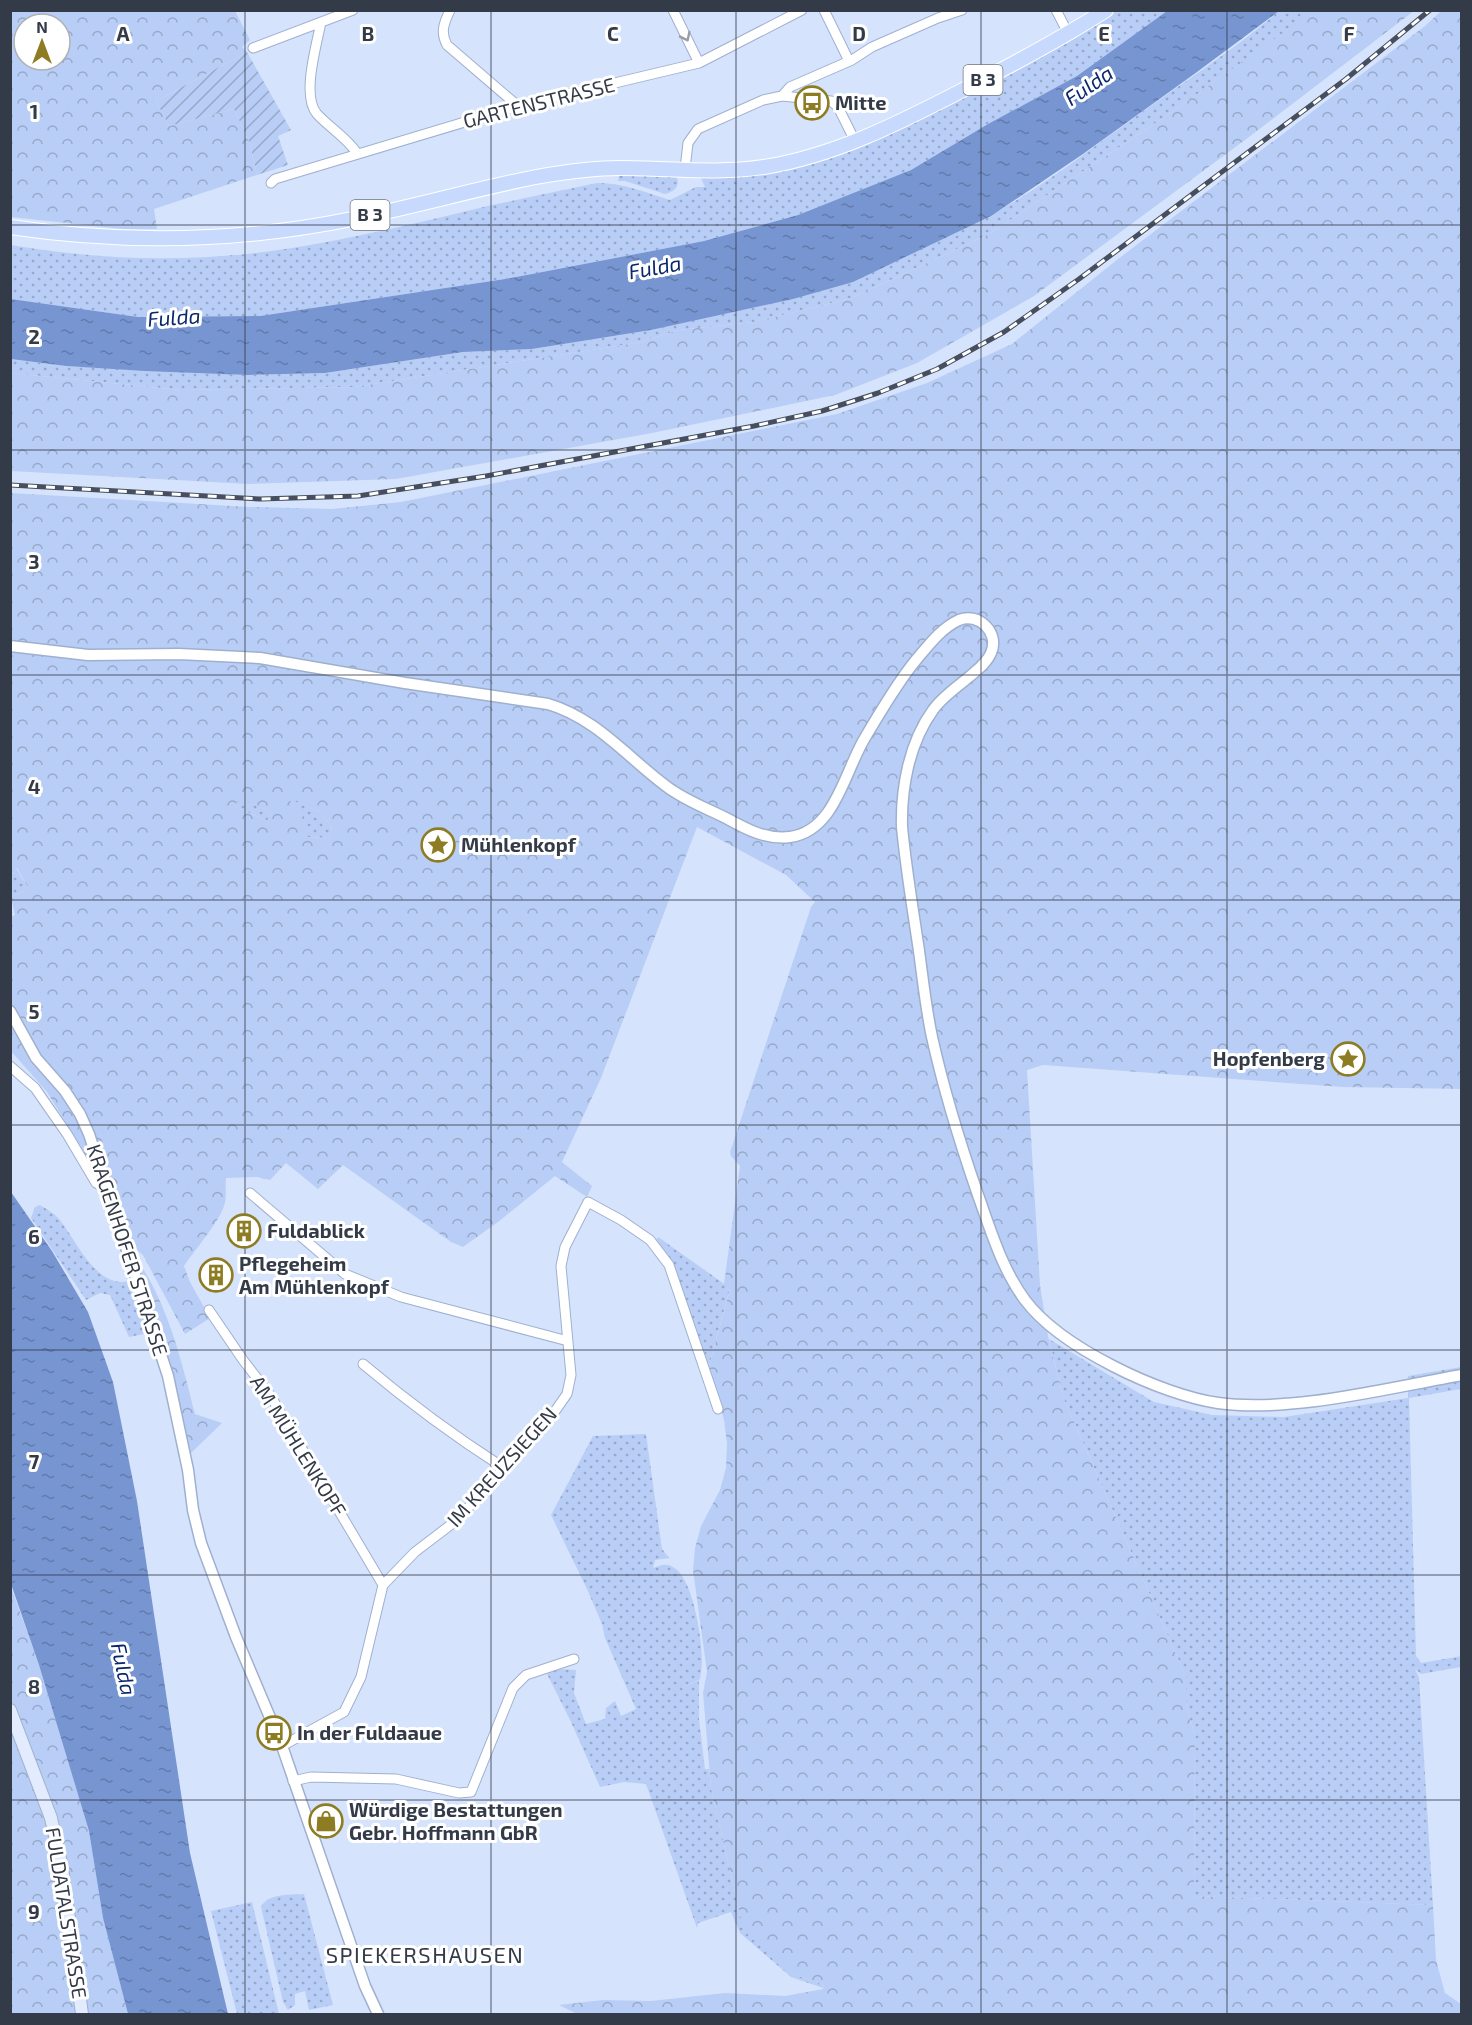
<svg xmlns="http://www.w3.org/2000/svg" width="1472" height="2025" viewBox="0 0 1472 2025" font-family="'Exo 2',sans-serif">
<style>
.grass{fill:url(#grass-dots)}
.forest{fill:url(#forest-crowns);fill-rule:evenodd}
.garden{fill:url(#garden-furrows)}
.water{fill:url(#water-ripples)}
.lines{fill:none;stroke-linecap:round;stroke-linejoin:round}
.minor-casing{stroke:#9fb0cf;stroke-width:11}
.tertiary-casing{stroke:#9fb0cf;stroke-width:13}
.secondary-casing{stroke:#9fb0cf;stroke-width:14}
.primary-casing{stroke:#fff;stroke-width:16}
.minor{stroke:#fff;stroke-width:9}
.tertiary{stroke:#fff;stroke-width:10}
.secondary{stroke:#e3ecfe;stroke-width:12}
.primary{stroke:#c7dafe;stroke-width:14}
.rail-casing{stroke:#474f5e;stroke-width:5}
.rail{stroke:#fff;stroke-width:3;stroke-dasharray:9;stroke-linecap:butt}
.oneway{stroke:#9a9da4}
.grid{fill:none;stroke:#343b48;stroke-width:1.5;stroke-opacity:0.55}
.labels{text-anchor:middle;stroke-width:6;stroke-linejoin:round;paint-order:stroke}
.shield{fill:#fff;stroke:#71767f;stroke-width:1.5}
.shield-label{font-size:18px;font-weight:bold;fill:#343b48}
.street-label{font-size:20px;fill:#343b48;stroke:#fff}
.poi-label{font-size:20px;font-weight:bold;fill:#343b48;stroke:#fff;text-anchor:start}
.water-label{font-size:21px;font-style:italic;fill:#09276d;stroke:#fff}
.quarter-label{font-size:22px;letter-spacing:1.5px;fill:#343b48;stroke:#fff}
.grid-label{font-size:20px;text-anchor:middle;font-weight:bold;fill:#343b48;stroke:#fff;stroke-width:6;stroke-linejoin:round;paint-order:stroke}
</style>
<defs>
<pattern id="grass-dots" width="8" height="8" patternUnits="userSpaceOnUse" patternTransform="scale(1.5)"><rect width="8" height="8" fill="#b9cef6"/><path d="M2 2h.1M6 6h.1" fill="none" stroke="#97a8c9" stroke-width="1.8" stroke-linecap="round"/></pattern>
<pattern id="forest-crowns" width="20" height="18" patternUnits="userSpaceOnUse" patternTransform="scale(1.5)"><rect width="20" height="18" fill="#b9cef6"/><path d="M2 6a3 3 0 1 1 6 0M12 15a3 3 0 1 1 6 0" fill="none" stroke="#97a8c9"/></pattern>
<pattern id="garden-furrows" width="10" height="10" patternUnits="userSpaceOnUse" patternTransform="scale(1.5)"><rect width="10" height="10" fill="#b9cef6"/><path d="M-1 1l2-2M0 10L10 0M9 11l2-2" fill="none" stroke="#97a8c9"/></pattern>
<pattern id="water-ripples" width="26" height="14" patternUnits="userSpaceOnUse" patternTransform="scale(1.5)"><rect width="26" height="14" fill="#7695d1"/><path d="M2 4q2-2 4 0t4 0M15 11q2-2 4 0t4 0" fill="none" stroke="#627bac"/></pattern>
</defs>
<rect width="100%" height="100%" fill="#d5e3fd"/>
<path class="grass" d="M1116,11H1167L1077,76L988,124L911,170L798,215L704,241L511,278L260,316L138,317L11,299V245C102,261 200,263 292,248C359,237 426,221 492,205C516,200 540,195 563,190C575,188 588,184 599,183C624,183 647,193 670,200L696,187H705L700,176L856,146L1019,70L1074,39Z
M1279,11H1315L1172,112L989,234L852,298L754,322L679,330L636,343L354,387L181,390L11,373V359L66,366L248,375L325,373L463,352L532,349L651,330L706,317L961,230C1025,201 1082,155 1138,115C1185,81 1235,49 1279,11Z
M619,175L676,176C681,185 675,192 665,194L625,181H618Z
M283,793L319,812L332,827L329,838L307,837Z
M240,797L271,813L267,821L234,806Z
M16,868L29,889L11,897V874Z
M40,1205C46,1209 54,1213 59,1219C77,1241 96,1289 129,1281L149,1333L129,1337L110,1295L100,1293L86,1300L31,1218L35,1207Z
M658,1237L730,1288L709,1366L671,1259L656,1240Z
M1049,1339L1154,1402L1212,1415L1284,1417L1408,1398V1376L1461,1367V1389L1409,1398L1416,1656L1421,1663L1462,1656L1461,1667L1421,1674L1415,1669L1419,1677L1433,1905L1194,1896L1195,1736L1186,1704V1677L1063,1397Z
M646,1434L662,1549L669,1558L655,1560L653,1568C659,1566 665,1563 671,1566C693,1574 702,1639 702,1660C702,1666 701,1673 700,1679L677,1690L699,1680V1719L705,1769H709L711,1788L741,1918L793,1974L824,1985L823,1988L791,1977L740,1933L731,1912L698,1923L697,1928L646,1784L624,1782L600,1787L571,1722L547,1674L558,1669L576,1670L574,1693L586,1724L605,1719L606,1708L615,1701L621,1716L636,1709L605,1638L602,1624L587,1589L551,1515L593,1436Z
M304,1894L333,2005L309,2010L305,1991L295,1994V2005L288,2010L283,2002L261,1907C268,1893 290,1895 304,1894Z
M252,1902L279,2014H237L211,1911Z"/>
<path class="forest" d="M1315,10L1414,11L1249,137L1034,296L917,363L835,395L652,433L396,479L249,484L11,471V373L181,390L354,387L636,343L679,330L754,322L852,298L989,234L1172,112Z
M10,11H235L250,40L242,47L247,52L156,101L169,126L234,109L250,144L257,175L154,209L157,229H122L11,217ZM24,24H60V60H24Z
M1441,11H1461V1089L1343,1087L1043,1065L1027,1070L1040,1285L1048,1336L1063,1397L1186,1677V1704L1195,1736L1194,1896L1433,1905L1436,1960L1445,1993L1461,2004V2014H577L559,2005L603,2000L651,2001L725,1993L785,1996L823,1989L824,1985L793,1974L748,1935L741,1918L711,1788L703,1693L707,1672L693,1570L695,1548L701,1526L720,1490L726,1468L727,1443L724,1420L709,1366L730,1289L724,1284L740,1166L731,1156L730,1152L811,907L815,902L786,875L697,827L601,1078L562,1162L592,1186L587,1197L555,1176L498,1222L463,1247L451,1242L343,1165L318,1189L286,1163L270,1180L257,1177L226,1178C225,1188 227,1197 224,1206C219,1222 194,1251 184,1266L190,1282L210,1318L185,1334L143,1255L134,1248L115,1187L90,1162L47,1092L11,1051L10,917L15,915L11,897L29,889L17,868L10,874L11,493L249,507L332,509L401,502L837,414L927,383L1012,344L1118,259L1425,26ZM285,795L319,812L332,827L329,838L307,837L306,819ZM241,798L271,813L267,821L234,806Z
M135,1265L142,1267C170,1312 182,1363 195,1414L222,1423L189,1455Z
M10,1584L39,1665L89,1831L103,1918L128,2014H11Z"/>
<path class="garden" d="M247,52L291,130L278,136L288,165L257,175L250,144L234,109L169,126L156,101Z"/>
<path class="water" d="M1167,11H1279L1197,72L1083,154L991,216L853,282L793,299L651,330L532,349L463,352L325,373L248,375L145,371L66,366L11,359V299L138,317L260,316L511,278L704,241L798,215L911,170L988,124L1077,76Z
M11,1192L52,1251L88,1312L113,1382L137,1501L190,1853L228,2014H128L103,1918L89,1831L39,1665L11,1584Z"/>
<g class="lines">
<defs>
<path id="minor" d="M450,10C444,23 440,32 447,45L518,106
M673,10L699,63
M824,10L849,61
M1056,10L1068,33
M321,22C317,44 301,96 317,114C330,128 346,137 357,153
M253,48L353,10
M782,96L790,87L852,60L872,47L938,18L962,10
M685,169L688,143L698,129L763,100L782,96L831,101L838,107L855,141
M271,183L275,179L518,106L699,63L802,10
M10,1066L35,1088L67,1134L96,1183L108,1189
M250,1193L345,1274L401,1297L568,1341
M209,1310L243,1360L270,1395L383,1585
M363,1364C408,1402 454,1436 504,1468
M282,1746L344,1712L361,1677L383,1585L415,1552L457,1520L553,1414L567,1394L571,1375L561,1266L565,1247L588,1202L621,1220L650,1240L669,1265L718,1409
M293,1781L311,1777L396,1779L459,1793L471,1792L513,1688L526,1675L574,1659"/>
<path id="tertiary" d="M10,646L88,655L179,654L260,658L405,683L548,704C596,718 627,757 666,786C684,800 706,808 726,818C746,829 766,840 790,837C836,831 845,769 866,736C881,711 897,683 916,660C928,646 941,628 959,620C979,612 1000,633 991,653C987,663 977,670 969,677C957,687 942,697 933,710C909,743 901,788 902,827C906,869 913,910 919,951C923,980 926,1009 932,1037C944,1091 960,1143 978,1195C991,1231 1002,1269 1025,1300C1060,1347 1161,1395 1218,1403C1292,1413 1387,1388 1462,1375
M10,1011L36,1058L65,1091L80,1114L89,1134L168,1376L188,1470L193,1510L201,1543L236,1637L282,1746L365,1986L378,2014"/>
<path id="secondary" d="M10,1710L51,1818L62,1867L82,2014"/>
<path id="primary" d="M10,227C125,244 239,242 352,219C414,207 474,189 536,177C564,172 593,168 621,168C669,168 717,174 764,167C834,156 899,123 961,91C1010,66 1059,40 1106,10"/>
</defs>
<use href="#minor" class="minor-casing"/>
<use href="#tertiary" class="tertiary-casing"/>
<use href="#secondary" class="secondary-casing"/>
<use href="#primary" class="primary-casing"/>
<use href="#minor" class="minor"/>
<use href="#tertiary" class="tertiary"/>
<use href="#secondary" class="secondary"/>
<use href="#primary" class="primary"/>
<defs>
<path id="rail" d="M10,485L260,499L358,496L486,476L754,426L822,411L878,393L937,369L1004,332L1079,279L1346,79L1430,10"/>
</defs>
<use href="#rail" class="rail-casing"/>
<use href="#rail" class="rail"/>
</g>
<defs><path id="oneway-chevron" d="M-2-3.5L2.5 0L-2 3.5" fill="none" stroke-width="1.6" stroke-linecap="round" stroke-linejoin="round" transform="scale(1.5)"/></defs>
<use class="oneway" href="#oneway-chevron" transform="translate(686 37) rotate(64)"/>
<path class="grid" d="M245,10V2014M491,10V2014M736,10V2014M981,10V2014M1227,10V2014M10,225H1462M10,450H1462M10,675H1462M10,900H1462M10,1125H1462M10,1350H1462M10,1575H1462M10,1800H1462"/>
<defs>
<symbol id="bus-ring" viewBox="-11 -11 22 22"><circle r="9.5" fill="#fff" stroke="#8d7c22" stroke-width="1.5"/><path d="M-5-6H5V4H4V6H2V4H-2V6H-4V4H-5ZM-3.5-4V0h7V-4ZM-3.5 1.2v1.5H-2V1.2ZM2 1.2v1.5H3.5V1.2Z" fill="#8d7c22"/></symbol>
<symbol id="sight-ring" viewBox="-11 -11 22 22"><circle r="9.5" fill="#fff" stroke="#8d7c22" stroke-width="1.5"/><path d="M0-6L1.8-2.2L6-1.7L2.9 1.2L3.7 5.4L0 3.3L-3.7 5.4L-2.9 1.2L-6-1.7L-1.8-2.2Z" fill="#8d7c22"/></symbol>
<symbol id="building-ring" viewBox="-11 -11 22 22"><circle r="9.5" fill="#fff" stroke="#8d7c22" stroke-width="1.5"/><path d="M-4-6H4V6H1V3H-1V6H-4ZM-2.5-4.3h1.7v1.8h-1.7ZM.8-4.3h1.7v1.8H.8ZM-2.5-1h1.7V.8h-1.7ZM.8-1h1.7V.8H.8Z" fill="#8d7c22"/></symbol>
<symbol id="shop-ring" viewBox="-11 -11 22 22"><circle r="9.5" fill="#fff" stroke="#8d7c22" stroke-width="1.5"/><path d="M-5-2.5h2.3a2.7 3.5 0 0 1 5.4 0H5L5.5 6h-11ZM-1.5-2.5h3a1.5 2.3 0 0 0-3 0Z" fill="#8d7c22"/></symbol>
</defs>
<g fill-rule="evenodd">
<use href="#bus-ring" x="793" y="84" width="38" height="38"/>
<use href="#sight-ring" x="419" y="826" width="38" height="38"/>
<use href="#sight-ring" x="1329" y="1040" width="38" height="38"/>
<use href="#building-ring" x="225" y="1212" width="38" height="38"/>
<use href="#building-ring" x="197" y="1256" width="38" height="38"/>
<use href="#bus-ring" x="255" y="1714" width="38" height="38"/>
<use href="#shop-ring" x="307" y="1802" width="38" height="38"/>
</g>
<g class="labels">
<g class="shield">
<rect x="963.5" y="65" width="39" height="30" rx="4.5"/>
<rect x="350.5" y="200" width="39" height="30" rx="4.5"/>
</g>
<g class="shield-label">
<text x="983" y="86">B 3</text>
<text x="370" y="221">B 3</text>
</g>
<g class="street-label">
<text transform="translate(539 103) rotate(-14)" y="7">GARTENSTRASSE</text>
<text transform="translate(127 1250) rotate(72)" y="7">KRAGENHOFER STRASSE</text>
<text transform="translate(298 1446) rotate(58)" y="7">AM MÜHLENKOPF</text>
<text transform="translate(502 1467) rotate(-48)" y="7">IM KREUZSIEGEN</text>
<text transform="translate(66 1913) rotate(81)" y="7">FULDATALSTRASSE</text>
</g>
<g class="poi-label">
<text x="835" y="110">Mitte</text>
<text x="461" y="852">Mühlenkopf</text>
<text x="1325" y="1066" text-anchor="end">Hopfenberg</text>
<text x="267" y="1238">Fuldablick</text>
<text x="239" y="1271">Pflegeheim<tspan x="239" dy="23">Am Mühlenkopf</tspan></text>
<text x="297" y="1740">In der Fuldaaue</text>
<text x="349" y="1817">Würdige Bestattungen<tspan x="349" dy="23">Gebr. Hoffmann GbR</tspan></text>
</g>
<g class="water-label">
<text transform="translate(1089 86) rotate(-34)" y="7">Fulda</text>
<text transform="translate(655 268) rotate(-10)" y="7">Fulda</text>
<text transform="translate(174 318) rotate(-4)" y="7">Fulda</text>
<text transform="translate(123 1669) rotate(78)" y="7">Fulda</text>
</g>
<g class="quarter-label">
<text x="425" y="1963">SPIEKERSHAUSEN</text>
</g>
</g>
<g class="grid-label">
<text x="123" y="41">A</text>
<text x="368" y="41">B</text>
<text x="613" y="41">C</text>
<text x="859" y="41">D</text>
<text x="1104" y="41">E</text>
<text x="1349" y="41">F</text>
<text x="34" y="119">1</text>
<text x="34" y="344">2</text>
<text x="34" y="569">3</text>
<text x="34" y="794">4</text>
<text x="34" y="1019">5</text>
<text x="34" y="1244">6</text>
<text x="34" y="1469">7</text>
<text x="34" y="1694">8</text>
<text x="34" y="1919">9</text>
</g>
<rect width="1472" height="2025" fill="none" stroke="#343b48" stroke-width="24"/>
<g transform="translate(42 42)"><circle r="28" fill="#ffffff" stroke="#aeb1b6" stroke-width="1.5"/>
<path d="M0-4.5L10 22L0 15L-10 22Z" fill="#8d7c22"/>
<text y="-9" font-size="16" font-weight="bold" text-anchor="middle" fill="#343b48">N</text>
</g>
</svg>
